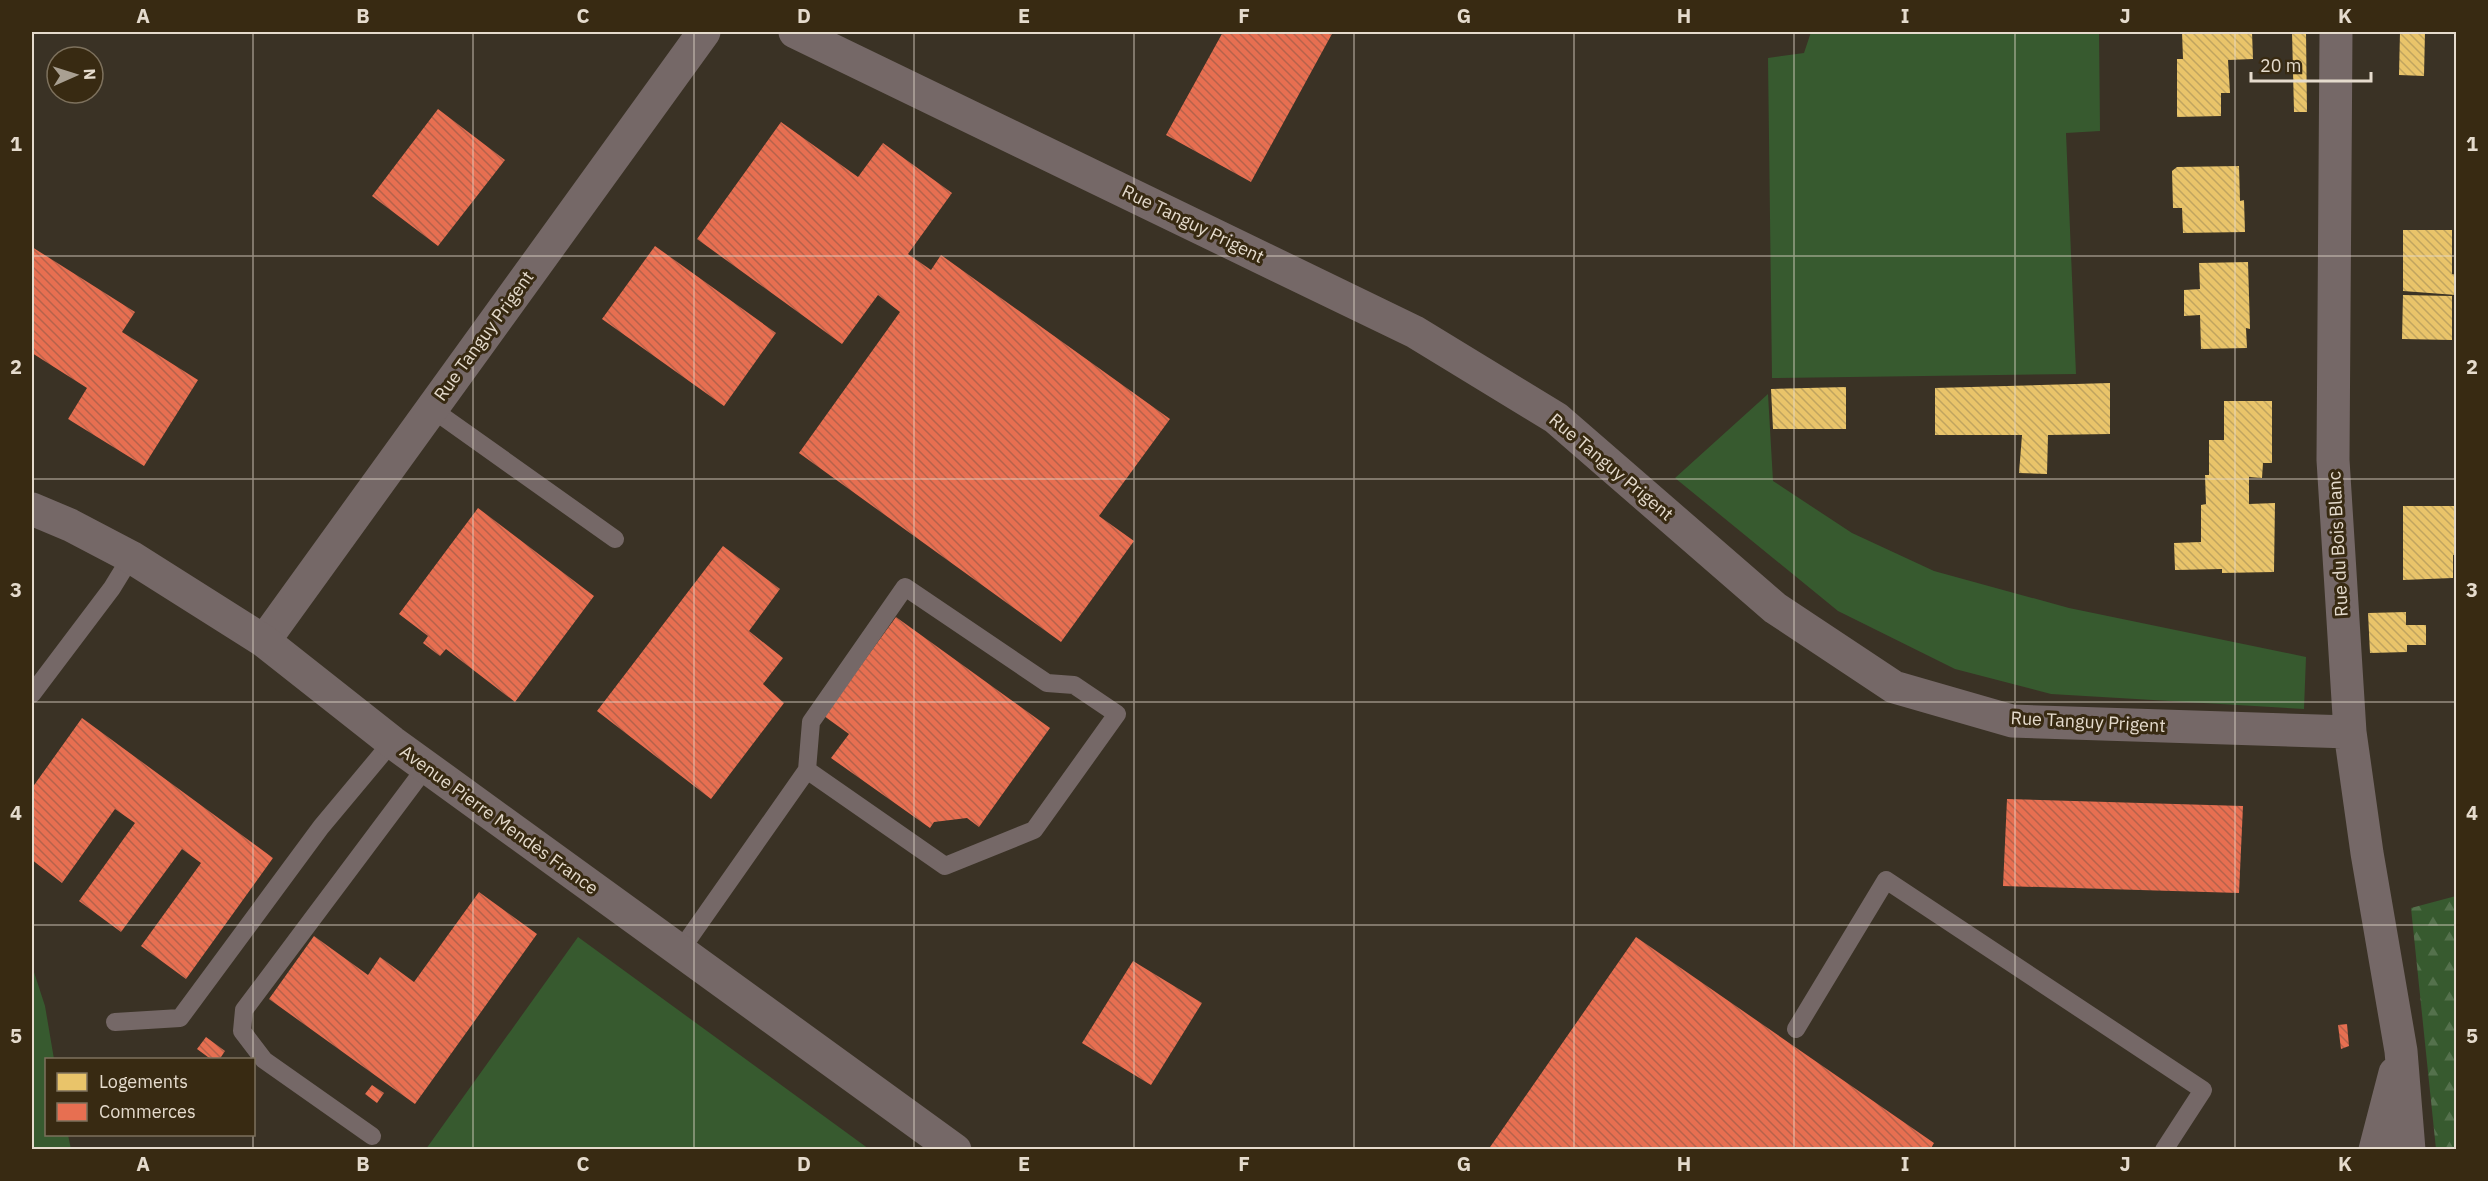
<svg xmlns="http://www.w3.org/2000/svg" width="2488" height="1181" viewBox="0 0 2488 1181" font-family="'IBM Plex Sans',sans-serif">
<style>
.grass{fill:#375a2f}
.forest{fill:url(#forest-firs)}
.homes{fill:url(#homes-back-hatch)}
.shops{fill:url(#shops-back-hatch)}
.lines{fill:none;stroke-linecap:round;stroke-linejoin:round}
.service{stroke:#756867;stroke-width:18}
.minor{stroke:#756867;stroke-width:33}
.tertiary{stroke:#756867;stroke-width:33}
.grid{fill:none;stroke:#e5dbcd;stroke-width:1.5;stroke-opacity:0.55}
.labels{text-anchor:middle;stroke-width:6;stroke-linejoin:round;paint-order:stroke}
.street-label{font-size:18px;fill:#e5dbcd;stroke:#382a12}
.neatline{fill:none;stroke:#e5dbcd;stroke-width:2}
.grid-label{font-size:20px;text-anchor:middle;font-weight:bold;fill:#e5dbcd}
</style>
<defs>
<pattern id="forest-firs" width="22" height="20" patternUnits="userSpaceOnUse" patternTransform="scale(1.5)"><rect width="22" height="20" fill="#375a2f"/><path d="M5 1l3.5 6h-7zM16 11l3.5 6h-7z" fill="#54714c"/></pattern>
<pattern id="homes-back-hatch" width="6" height="6" patternUnits="userSpaceOnUse" patternTransform="scale(1.5)"><rect width="6" height="6" fill="#e9c46a"/><path d="M-1 5l2 2M0 0l6 6M5-1l2 2" fill="none" stroke="#c0a45f"/></pattern>
<pattern id="shops-back-hatch" width="6" height="6" patternUnits="userSpaceOnUse" patternTransform="scale(1.5)"><rect width="6" height="6" fill="#e76f51"/><path d="M-1 5l2 2M0 0l6 6M5-1l2 2" fill="none" stroke="#b6624b"/></pattern>
</defs>
<rect width="100%" height="100%" fill="#3a3225"/>
<path class="grass" d="M1811,32H2099L2100,131L2066,133L2076,374L1772,378L1768,58L1804,53Z
M1768,394L1773,481L1852,533L1934,571L2069,608L2306,657L2304,709L2051,694L1955,669L1838,611L1675,478Z
M578,937L869,1149H426Z
M32,966L45,1006L54,1059L46,1060V1134L68,1135L71,1149H32Z"/>
<path class="forest" d="M2456,896V1149H2436L2411,908Z"/>
<path class="homes" d="M2182,32H2252L2253,59L2228,60L2230,93H2221V116L2177,117V59H2183Z
M2292,32H2306L2307,112H2294Z
M2400,32H2425L2424,76L2399,75Z
M2239,166L2240,201L2244,200L2245,232L2183,233L2182,208H2173L2172,171L2177,167Z
M2403,230H2452V274L2456,275V295L2403,291Z
M2248,262L2250,329L2246,328L2247,348L2201,349L2200,315L2184,316V290L2200,289L2199,263Z
M2403,295L2452,296V340L2402,339Z
M2110,383V434L2048,435L2047,474L2019,473L2022,435H1935V388Z
M1846,387V429H1773L1771,389Z
M2224,401H2272V463H2263L2262,478L2249,477V504L2275,503L2274,572L2222,573V569L2175,570L2174,543L2201,542V505L2206,504L2205,475H2209V440H2224Z
M2403,506H2454V533H2456V555H2453V578L2403,580Z
M2406,612V625H2426V645H2407V652L2370,653L2368,613Z"/>
<path class="shops" d="M1223,32H1333L1251,182L1166,135Z
M438,109L505,160L438,246L372,196Z
M781,122L858,177L883,143L952,193L908,254L931,270L941,255L1170,419L1099,516L1134,541L1061,642L799,453L900,312L878,295L842,344L697,239Z
M655,246L776,333L724,406L602,319Z
M32,247L135,312L122,332L198,380L144,466L68,419L87,388L32,353Z
M478,508L594,596L515,702L446,649L440,656L423,643L428,636L399,614Z
M723,546L780,589L749,631L783,658L763,684L784,703L711,799L597,711Z
M896,617L1050,728L979,827L967,818L934,822L930,828L831,758L849,734L824,716Z
M82,718L273,858L186,979L141,946L201,863L182,849L121,932L79,901L135,823L115,809L62,883L32,860V788Z
M2007,799L2243,806L2239,893L2003,886Z
M479,892L537,934L415,1104L269,999L314,936L368,975L380,957L414,982Z
M1636,937L1934,1143L1930,1150H1488Z
M1133,961L1202,1003L1151,1085L1082,1043Z
M2347,1024L2349,1046L2341,1049L2338,1025Z
M206,1037L225,1051L219,1060H212L197,1049Z
M372,1085L384,1093L377,1103L365,1094Z"/>
<g class="lines">
<path class="service" d="M432,409L615,539
M32,694L112,588L131,557
M680,951L807,770L811,722L905,587L1047,683L1074,685L1117,714L1034,830L945,866L807,770
M115,1022L180,1018L321,827L392,742
M1796,1029L1886,880L2203,1090L2164,1150
M372,1136L264,1060L242,1031L244,1010L426,767"/>
<path class="minor" d="M795,32L1415,332L1556,418L1775,608L1894,687L2012,721L2350,732
M2336,32L2333,460L2350,732L2367,853L2401,1051L2409,1150
M264,641L704,32
M2375,1150L2395,1073"/>
<path class="tertiary" d="M32,509L70,525L131,557L264,641L392,742L955,1150"/>
</g>
<path class="grid" d="M253,32V1060M473,32V1150M694,32V1150M914,32V1150M1134,32V1150M1354,32V1150M1574,32V1150M1794,32V1150M2015,32V1150M2235,32V1150M32,256H2456M32,479H2456M32,702H2456M32,925H2456M253,1134V1150"/>
<g class="labels">
<g class="street-label">
<text transform="translate(1193 224) rotate(26)" y="6">Rue Tanguy Prigent</text>
<text transform="translate(484 336) rotate(-54)" y="6">Rue Tanguy Prigent</text>
<text transform="translate(1611 467) rotate(40)" y="6">Rue Tanguy Prigent</text>
<text transform="translate(2338 544) rotate(-93)" y="6">Rue du Bois Blanc</text>
<text transform="translate(2088 722) rotate(3)" y="6">Rue Tanguy Prigent</text>
<text transform="translate(499 820) rotate(36)" y="6">Avenue Pierre Mendès France</text>
</g>
</g>
<rect width="2488" height="1181" fill="none" stroke="#382a12" stroke-width="66"/>
<rect x="45" y="1058" width="210" height="78" fill="#382a12" stroke="#7d715d" stroke-width="1.5"/>
<rect x="57" y="1073" width="30" height="18" fill="#e9c46a" stroke="#7d715d" stroke-width="1.5"/>
<text x="99" y="1088" font-size="18" fill="#e5dbcd">Logements</text>
<rect x="57" y="1103" width="30" height="18" fill="#e76f51" stroke="#7d715d" stroke-width="1.5"/>
<text x="99" y="1118" font-size="18" fill="#e5dbcd">Commerces</text>
<g transform="translate(75 75) rotate(87)"><circle r="28" fill="#382a12" stroke="#7d715d" stroke-width="1.5"/>
<path d="M0-4.5L10 22L0 15L-10 22Z" fill="#a9a092"/>
<text y="-9" font-size="16" font-weight="bold" text-anchor="middle" fill="#e5dbcd">N</text>
</g>
<path d="M2251 72v9h120v-9" fill="none" stroke="#e5dbcd" stroke-width="3"/>
<text x="2260" y="72" font-size="18" fill="#e5dbcd" stroke="#382a12" stroke-width="4.5" paint-order="stroke">20 m</text>
<rect x="33" y="33" width="2422" height="1115" class="neatline"/>
<g class="grid-label">
<text x="143" y="23">A</text>
<text x="363" y="23">B</text>
<text x="583" y="23">C</text>
<text x="804" y="23">D</text>
<text x="1024" y="23">E</text>
<text x="1244" y="23">F</text>
<text x="1464" y="23">G</text>
<text x="1684" y="23">H</text>
<text x="1905" y="23">I</text>
<text x="2125" y="23">J</text>
<text x="2345" y="23">K</text>
<text x="16" y="151">1</text>
<text x="2472" y="151">1</text>
<text x="16" y="374">2</text>
<text x="2472" y="374">2</text>
<text x="16" y="597">3</text>
<text x="2472" y="597">3</text>
<text x="16" y="820">4</text>
<text x="2472" y="820">4</text>
<text x="16" y="1043">5</text>
<text x="2472" y="1043">5</text>
<text x="143" y="1171">A</text>
<text x="363" y="1171">B</text>
<text x="583" y="1171">C</text>
<text x="804" y="1171">D</text>
<text x="1024" y="1171">E</text>
<text x="1244" y="1171">F</text>
<text x="1464" y="1171">G</text>
<text x="1684" y="1171">H</text>
<text x="1905" y="1171">I</text>
<text x="2125" y="1171">J</text>
<text x="2345" y="1171">K</text>
</g>
</svg>
